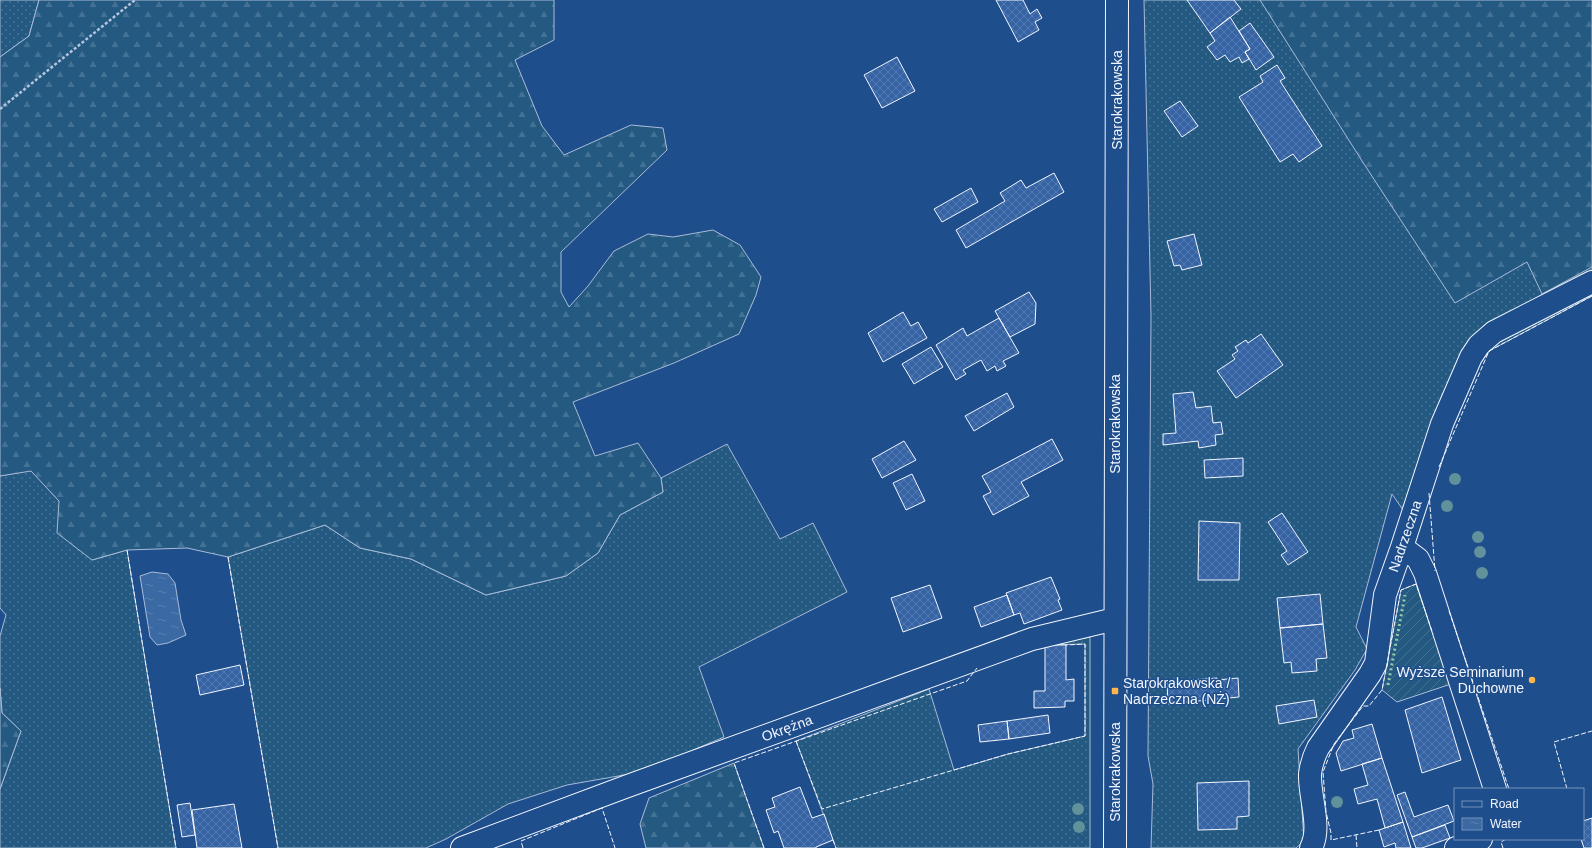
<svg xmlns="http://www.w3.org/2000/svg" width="1592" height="848" viewBox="0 0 1592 848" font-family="Helvetica,sans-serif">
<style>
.grass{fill:url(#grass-dots);stroke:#a8bbd7}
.forest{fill:url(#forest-firs);stroke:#a8bbd7}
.garden{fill:url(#garden-furrows);stroke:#a8bbd7}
.water{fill:url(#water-ripples);stroke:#a8bbd7}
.building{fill:url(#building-cross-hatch);stroke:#f2f6ff}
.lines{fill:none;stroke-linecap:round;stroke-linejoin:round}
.minor-casing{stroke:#f2f6ff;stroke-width:24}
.path{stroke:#b3c4dc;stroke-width:2.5;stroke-dasharray:3 2;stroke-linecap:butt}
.minor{stroke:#1f4e8c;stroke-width:22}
.hedge{stroke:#97c8a6;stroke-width:3;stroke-dasharray:2 3;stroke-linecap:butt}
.fence{stroke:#f2f6ff;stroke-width:1;stroke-dasharray:5 2;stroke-linecap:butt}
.tree{fill:#61919a}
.poi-dot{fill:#ffb74d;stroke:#1f4e8c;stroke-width:1.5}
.labels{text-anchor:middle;stroke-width:3;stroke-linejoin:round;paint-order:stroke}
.street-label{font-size:14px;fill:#f2f6ff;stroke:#1f4e8c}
.poi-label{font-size:14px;fill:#f2f6ff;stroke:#1f4e8c;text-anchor:end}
</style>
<defs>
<pattern id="grass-dots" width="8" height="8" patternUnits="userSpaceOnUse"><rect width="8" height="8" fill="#245a82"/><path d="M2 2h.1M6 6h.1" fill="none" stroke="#447295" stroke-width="1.8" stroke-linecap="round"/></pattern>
<pattern id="forest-firs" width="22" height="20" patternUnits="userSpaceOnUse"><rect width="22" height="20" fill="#245a82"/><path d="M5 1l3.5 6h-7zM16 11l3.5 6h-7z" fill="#447295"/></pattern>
<pattern id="garden-furrows" width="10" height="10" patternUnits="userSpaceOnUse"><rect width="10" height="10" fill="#245a82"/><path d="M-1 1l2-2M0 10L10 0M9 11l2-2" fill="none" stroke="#447295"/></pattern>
<pattern id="water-ripples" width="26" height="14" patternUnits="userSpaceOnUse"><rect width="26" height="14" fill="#3b69a3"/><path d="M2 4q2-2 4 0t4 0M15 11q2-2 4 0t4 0" fill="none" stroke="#587fb1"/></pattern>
<pattern id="building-cross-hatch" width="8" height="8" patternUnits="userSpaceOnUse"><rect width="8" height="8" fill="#3563a3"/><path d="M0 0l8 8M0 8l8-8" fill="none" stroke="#537ab1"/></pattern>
</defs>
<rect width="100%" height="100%" fill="#1f4e8c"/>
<path class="grass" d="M0,0H39L29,36L0,57Z
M1144,0H1592V296L1489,351L1435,424L1403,510L1392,494L1356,627L1367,649L1355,670L1298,749L1304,841L1296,848H1151L1153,784L1148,756L1151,316Z
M727,444L780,539L813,523L847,592L699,667L724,737L641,772L567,785L508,804L446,839L426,848H278L228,557L325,525L360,548L411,559L486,595L566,576L598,553L620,515L663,492L661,478Z
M31,470L59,501L92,560L127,550L176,848H0V789L21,731L2,713L0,688V636L6,615L0,608V476Z
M1090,637V848H836L796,741L929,689L954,770L1008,754L1085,736V644L1045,645Z"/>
<path class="forest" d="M39,0H554V40L515,60L542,126L564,155L631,125L663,128L667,150L561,252V292L569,307L588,286L614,251L648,234L673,237L713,230L740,245L761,277L756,295L739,334L674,363L573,402L595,456L638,443L661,478L663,492L620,515L598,553L566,576L486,595L411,559L360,548L325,525L228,557L187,548L127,550L92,560L57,533L59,501L31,471L0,476V57L29,36Z
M1260,0H1592V267L1542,294L1527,262L1455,303L1364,164Z
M0,688L2,713L21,731L0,789Z
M734,763L764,848H646L640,824L649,798Z"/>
<path class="garden" d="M1416,584L1451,684L1397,702L1382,690L1401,590Z"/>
<path class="water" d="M152,572L168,574L175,583L181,620L186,635L168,643L157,645L150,637L140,576Z"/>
<path class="building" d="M996,0H1023L1030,14L1037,9L1042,18L1035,22L1039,30L1018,42Z
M1187,0H1234L1241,9L1210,33Z
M1230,17L1250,49L1245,52L1249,59L1242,63L1239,57L1230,62L1225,55L1217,60L1207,47L1215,41L1210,33Z
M1250,23L1274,57L1256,70L1245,52L1250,49L1239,31Z
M897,57L915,91L882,108L864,75Z
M1277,65L1285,78L1280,81L1322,146L1299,162L1293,154L1280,162L1239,97L1263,82L1260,76Z
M1180,101L1198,126L1182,137L1164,111Z
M1054,173L1064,192L966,248L956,230L1005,201L1000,193L1021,180L1026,188Z
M971,188L978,202L942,222L934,209Z
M1194,234L1202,265L1182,270L1180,265L1174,266L1167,241Z
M1029,292L1036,303L1035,324L1010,337L995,311Z
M903,312L911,326L918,322L927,338L883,362L868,333Z
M999,318L1019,353L1003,361L1006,366L997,371L995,366L987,371L981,360L963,370L966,374L956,380L936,345L963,328L967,336Z
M1261,334L1283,365L1236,398L1217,371L1235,359L1232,355L1238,351L1235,347L1246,340L1248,343Z
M931,347L943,367L914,384L902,364Z
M1193,392L1196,408L1211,406L1213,423L1221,422L1223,434L1215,435L1216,445L1199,448L1198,441L1163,445V434L1176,433L1173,394Z
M1007,393L1014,407L974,431L965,416Z
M1052,439L1063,460L1021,482L1029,496L993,515L983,496L991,492L982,476Z
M904,441L916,460L882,478L872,459Z
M1243,458V476L1205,478L1204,460Z
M912,474L925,501L906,510L893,483Z
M1282,513L1308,552L1288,565L1281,555L1287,551L1268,522Z
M1199,521L1240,523L1239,580H1198Z
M1051,577L1060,599L1058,600L1062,610L1024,624L1020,613L1014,615L1006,593Z
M930,585L942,618L903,632L891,598Z
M1320,594L1323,624L1280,628L1277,598Z
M1007,595L1014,615L981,627L974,607Z
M1323,624L1327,658L1316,659L1317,671L1292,673L1291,662L1284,663L1280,628Z
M1045,645H1066V680L1074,679V701H1065V707L1034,708V691H1045Z
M240,665L244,685L200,695L196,675Z
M1217,678V680L1238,678L1239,697L1168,704L1167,682Z
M1442,697L1461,760L1422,773L1405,710Z
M1314,700L1317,717L1279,724L1276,706Z
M1048,715L1050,733L1009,739L1007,721Z
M1007,721L1009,739L980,742L978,725Z
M1372,724L1382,758L1341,771L1336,753L1343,741L1354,738L1352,730Z
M1382,758L1403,822L1385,828L1377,799L1358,804L1354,789L1368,785L1362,764Z
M1249,781V816L1237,817V829L1198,830L1197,783Z
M800,787L812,818L824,814L833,840L816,847V848H784L778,831L774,833L766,810L775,807L772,798Z
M1405,792L1414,817L1448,805L1454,821L1412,837L1397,795Z
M190,803L195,835L182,837L177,805Z
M234,804L242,848H197L192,810Z
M1592,818V848H1584L1581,839H1583V821Z
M1403,822L1411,848H1396L1395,843L1384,847L1379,830Z
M1445,825L1450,838L1422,848H1416L1412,837Z"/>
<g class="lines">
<defs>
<path id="minor" d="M1402,547L1418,559L1425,573L1495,789
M462,848L625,787L1032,639L1115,619
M1115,848L1117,0
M1311,848C1322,827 1309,797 1310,774C1311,765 1314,756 1318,748L1370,674L1376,663L1385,595L1402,547L1442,424L1471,357L1479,345L1494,332L1592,282
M1456,848L1481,839"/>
</defs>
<use href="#minor" class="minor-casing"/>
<path class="path" d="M0,109L135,0"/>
<use href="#minor" class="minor"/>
<path class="hedge" d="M1388,685L1405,595"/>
<path class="fence" d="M1439,467L1489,351L1592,296
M1429,493L1435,571
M127,550L176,848
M228,557L278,848
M1449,611L1509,789
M796,741L822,809L1008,754L1085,736V644L1066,645
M1567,789L1554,742L1592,731
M1379,830L1331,840V833L1326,812L1323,772L1334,744L1363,706H1369L1382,690L1401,590L1416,584L1433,634
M1356,835L1357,848
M833,840L836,848
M523,848L521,841L602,808L615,848
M764,848L734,763L967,681L977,668
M1503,848L1501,842L1506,839"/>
</g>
<g class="tree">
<circle cx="1455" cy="479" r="6"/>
<circle cx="1447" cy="506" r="6"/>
<circle cx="1478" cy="537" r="6"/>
<circle cx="1480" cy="552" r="6"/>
<circle cx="1482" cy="573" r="6"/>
<circle cx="1337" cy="802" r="6"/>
<circle cx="1078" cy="809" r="6"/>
<circle cx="1079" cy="827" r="6"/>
</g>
<g class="poi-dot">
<circle cx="1532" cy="680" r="4"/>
<rect x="1111" y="687" width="8" height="8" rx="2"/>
</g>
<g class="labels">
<g class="street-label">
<text transform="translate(1117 100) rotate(-90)" y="5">Starokrakowska</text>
<text transform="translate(1115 424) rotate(-90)" y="5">Starokrakowska</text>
<text transform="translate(1405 536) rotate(-71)" y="5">Nadrzeczna</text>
<text transform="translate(787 728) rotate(-20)" y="5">Okrężna</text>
<text transform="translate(1115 772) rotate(-90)" y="5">Starokrakowska</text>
</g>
<g class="poi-label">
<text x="1524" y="677">Wyższe Seminarium<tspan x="1524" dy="16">Duchowne</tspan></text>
<text x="1123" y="688" text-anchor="start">Starokrakowska /<tspan x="1123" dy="16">Nadrzeczna (NŻ)</tspan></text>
</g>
</g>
<rect x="1454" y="788" width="130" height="52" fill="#1f4e8c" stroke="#7391ba"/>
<rect x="1462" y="801" width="20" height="6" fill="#1f4e8c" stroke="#7391ba"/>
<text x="1490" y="808" font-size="12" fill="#f2f6ff">Road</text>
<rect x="1462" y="818" width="20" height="12" fill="url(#water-ripples)" stroke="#7391ba"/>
<text x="1490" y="828" font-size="12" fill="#f2f6ff">Water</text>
</svg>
